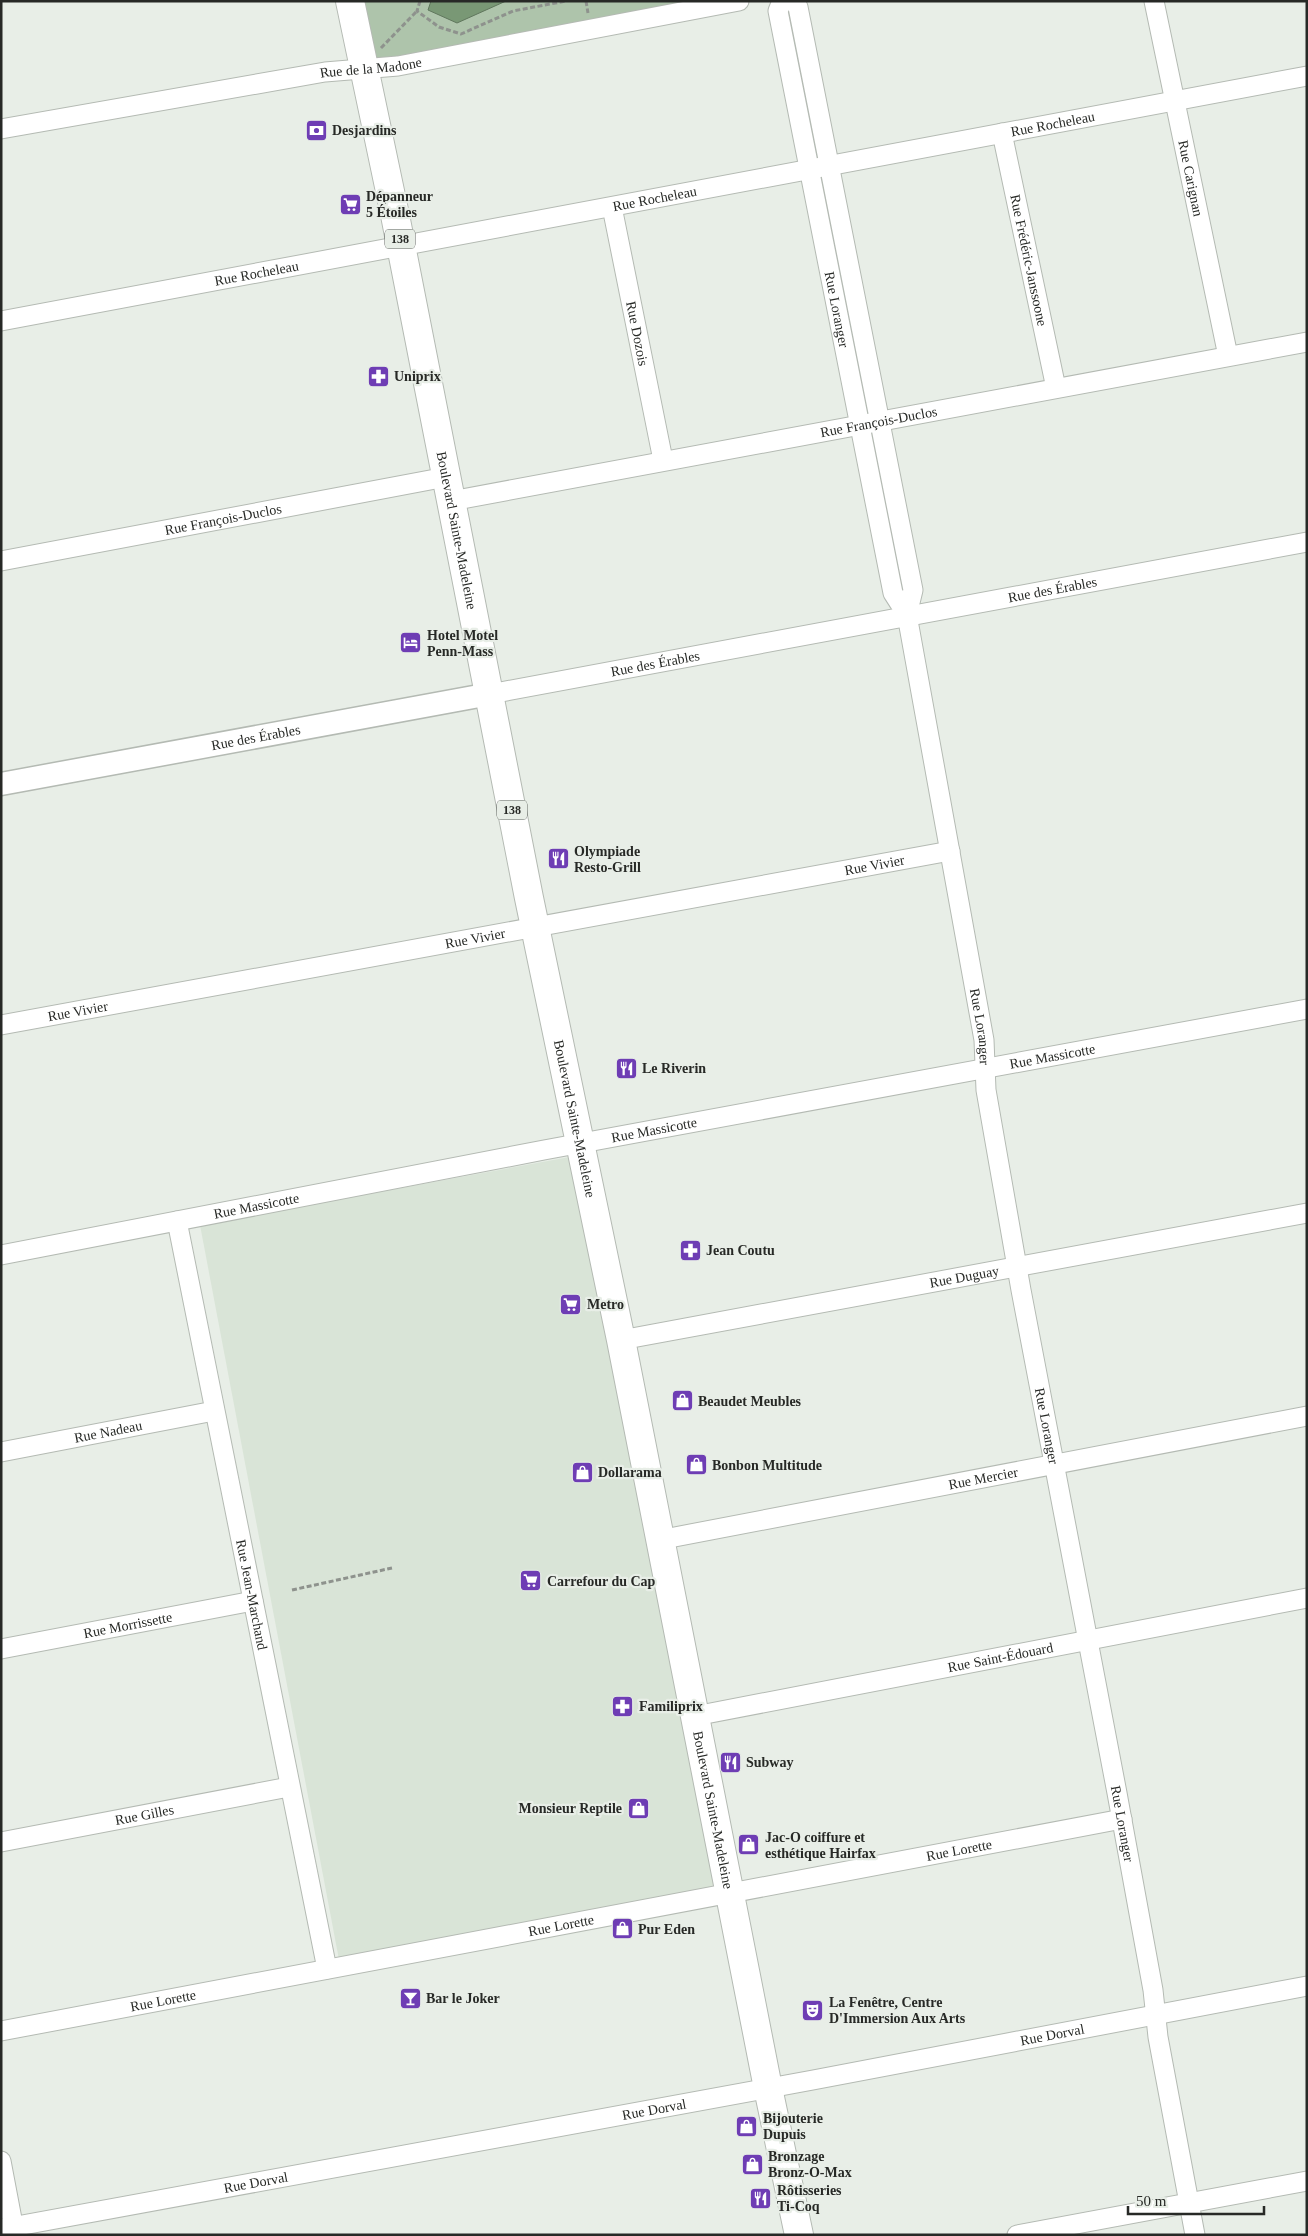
<svg xmlns="http://www.w3.org/2000/svg" width="1308" height="2236" viewBox="0 0 1308 2236" font-family="'Times New Roman',serif">
<style>
.built{fill:#d9e4d7}
.green{fill:#aec4ab}
.water{fill:#799875;stroke:#60775d}
.lines{fill:none;stroke-linecap:round;stroke-linejoin:round}
.minor-casing{stroke:#b4bab3;stroke-width:21}
.tertiary-casing{stroke:#b4bab3;stroke-width:25}
.primary-casing{stroke:#b4bab3;stroke-width:30}
.path{stroke:#8e928d;stroke-width:3;stroke-dasharray:5 2.5;stroke-linecap:butt}
.minor{stroke:#fff;stroke-width:19}
.tertiary{stroke:#fff;stroke-width:22}
.primary{stroke:#fff;stroke-width:28}
.labels{text-anchor:middle;stroke-width:4.5;stroke-linejoin:round;paint-order:stroke}
.shield{fill:#e8eee7;stroke:#616460;stroke-width:1}
.shield-label{font-size:12px;font-weight:bold;fill:#272926}
.street-label{font-size:14px;fill:#272926;stroke:#e8eee7}
.poi-label{font-size:14px;font-weight:bold;fill:#272926;stroke:#e8eee7;text-anchor:start}
</style>
<rect width="100%" height="100%" fill="#e8eee7"/>
<path class="built" d="M586,1154L729,1896L340,1965L200,1225Z"/>
<path class="green" d="M357,1H746L370,65Z"/>
<path class="water" d="M431,1H506L457,23L428,10Z"/>
<g class="lines">
<defs>
<g id="minor">
<path id="s1" d="M782,1L778,11L893,593L907,615"/>
<path id="s2" d="M793,1L798,7L913,590L907,615L984,1040L986,1090L1021,1290L1117,1793L1153,1990L1158,2037L1195,2235"/>
<path id="s3" d="M1154,1L1228,356"/>
<path id="s4" d="M1,129L325,72L398,66L739,1"/>
<path id="s5" d="M1002,133L1056,388"/>
<path id="s6" d="M612,207L663,460"/>
<path id="s7" d="M1,321L1307,76"/>
<path id="s8" d="M451,501L1307,342"/>
<path id="s9" d="M1,561L446,477"/>
<path id="s10" d="M490,694L1307,542"/>
<path id="s11" d="M1,1025L950,851"/>
<path id="s12" d="M177,1221L327,1969"/>
<path id="s13" d="M1,1255L544,1150L1307,1009"/>
<path id="s14" d="M621,1340L1307,1213"/>
<path id="s15" d="M1,1452L214,1411"/>
<path id="s16" d="M659,1540L1307,1416"/>
<path id="s17" d="M1,1649L253,1601"/>
<path id="s18" d="M695,1716L1307,1598"/>
<path id="s19" d="M1,1842L289,1787"/>
<path id="s20" d="M1,2031L1122,1819"/>
<path d="M1,2161L15,2235"/>
<path id="s21" d="M1,2229L813,2080L1307,1986"/>
<path d="M1017,2235L1307,2181"/>
</g>
<g id="tertiary">
<path id="s22" d="M1,784L490,694"/>
</g>
<g id="primary">
<path id="s23" d="M350,1L395,215L529,898L621,1340L768,2088L799,2235"/>
</g>
</defs>
<use href="#minor" class="minor-casing"/>
<use href="#tertiary" class="tertiary-casing"/>
<use href="#primary" class="primary-casing"/>
<path class="path" d="M420,1L417,11L439,27L461,34L513,11L566,1
M586,1L588,13
M381,48L417,11
M292,1590L392,1568"/>
<use href="#minor" class="minor"/>
<use href="#tertiary" class="tertiary"/>
<use href="#primary" class="primary"/>
</g>
<defs>
<symbol id="bank-square" viewBox="-11 -11 22 22"><rect x="-9" y="-9" width="18" height="18" rx="4" fill="#6e3db4" stroke="#e8eee7"/><path d="M-6-4H6V4H-6ZM0-2.3a2.3 2.3 0 1 0 0 4.6a2.3 2.3 0 1 0 0-4.6Z" fill="#fff"/></symbol>
<symbol id="supermarket-square" viewBox="-11 -11 22 22"><rect x="-9" y="-9" width="18" height="18" rx="4" fill="#6e3db4" stroke="#e8eee7"/><path d="M-6-5.5h2.5l.6 2H6L4.5 2H-2.5L-4.4-4H-6ZM-1.5 3.2a1.3 1.3 0 1 0 .1 0ZM3 3.2a1.3 1.3 0 1 0 .1 0Z" fill="#fff"/></symbol>
<symbol id="pharmacy-square" viewBox="-11 -11 22 22"><rect x="-9" y="-9" width="18" height="18" rx="4" fill="#6e3db4" stroke="#e8eee7"/><path d="M-2-6h4v4h4v4h-4v4h-4v-4h-4v-4h4Z" fill="#fff"/></symbol>
<symbol id="hotel-square" viewBox="-11 -11 22 22"><rect x="-9" y="-9" width="18" height="18" rx="4" fill="#6e3db4" stroke="#e8eee7"/><path d="M-6-4.5h1.5V1H6V5H4.5V3h-9V5H-6ZM-4 0a1.8 1.8 0 1 1 3.6 0ZM.5 0V-2.5h3Q6-2.5 6 0Z" fill="#fff"/></symbol>
<symbol id="restaurant-square" viewBox="-11 -11 22 22"><rect x="-9" y="-9" width="18" height="18" rx="4" fill="#6e3db4" stroke="#e8eee7"/><path d="M-5-6h1v4h1v-4h1v4h1v-4h1v5L-1.5 .5V6h-2V.5L-5-1ZM5-6V6H3V1.5H1.5Q1.5-4 5-6Z" fill="#fff"/></symbol>
<symbol id="shop-square" viewBox="-11 -11 22 22"><rect x="-9" y="-9" width="18" height="18" rx="4" fill="#6e3db4" stroke="#e8eee7"/><path d="M-5-2.5h2.3a2.7 3.5 0 0 1 5.4 0H5L5.5 6h-11ZM-1.5-2.5h3a1.5 2.3 0 0 0-3 0Z" fill="#fff"/></symbol>
<symbol id="bar-square" viewBox="-11 -11 22 22"><rect x="-9" y="-9" width="18" height="18" rx="4" fill="#6e3db4" stroke="#e8eee7"/><path d="M-6-5H6L.8 .8V4.5H3.5V6h-7V4.5H-.8V.8Z" fill="#fff"/></symbol>
<symbol id="theatre-square" viewBox="-11 -11 22 22"><rect x="-9" y="-9" width="18" height="18" rx="4" fill="#6e3db4" stroke="#e8eee7"/><path d="M-5-5.5Q0-4 5-5.5V0Q5 5 0 6Q-5 5-5 0ZM-3.3-2.5H-1v1.5H-3.3ZM1-2.5H3.3v1.5H1ZM-2.8 1Q0 5.5 2.8 1Z" fill="#fff"/></symbol>
</defs>
<g fill-rule="evenodd">
<use href="#bank-square" x="304" y="118" width="25" height="25"/>
<use href="#supermarket-square" x="338" y="192" width="25" height="25"/>
<use href="#pharmacy-square" x="366" y="364" width="25" height="25"/>
<use href="#hotel-square" x="398" y="630" width="25" height="25"/>
<use href="#restaurant-square" x="546" y="846" width="25" height="25"/>
<use href="#restaurant-square" x="614" y="1056" width="25" height="25"/>
<use href="#pharmacy-square" x="678" y="1238" width="25" height="25"/>
<use href="#supermarket-square" x="558" y="1292" width="25" height="25"/>
<use href="#shop-square" x="670" y="1388" width="25" height="25"/>
<use href="#shop-square" x="684" y="1452" width="25" height="25"/>
<use href="#shop-square" x="570" y="1460" width="25" height="25"/>
<use href="#supermarket-square" x="518" y="1568" width="25" height="25"/>
<use href="#pharmacy-square" x="610" y="1694" width="25" height="25"/>
<use href="#restaurant-square" x="718" y="1750" width="25" height="25"/>
<use href="#shop-square" x="626" y="1796" width="25" height="25"/>
<use href="#shop-square" x="736" y="1832" width="25" height="25"/>
<use href="#shop-square" x="610" y="1916" width="25" height="25"/>
<use href="#bar-square" x="398" y="1986" width="25" height="25"/>
<use href="#theatre-square" x="800" y="1998" width="25" height="25"/>
<use href="#shop-square" x="734" y="2114" width="25" height="25"/>
<use href="#shop-square" x="740" y="2152" width="25" height="25"/>
<use href="#restaurant-square" x="748" y="2186" width="25" height="25"/>
</g>
<g class="labels">
<g class="shield">
<rect x="385" y="229.5" width="30" height="19" rx="4"/>
<rect x="497" y="800.5" width="30" height="19" rx="4"/>
</g>
<g class="shield-label">
<text x="400" y="243">138</text>
<text x="512" y="814">138</text>
</g>
<g class="street-label">
<text dy="5" stroke="none"><textPath href="#s4" startOffset="375">Rue de la Madone</textPath></text>
<text dy="5" stroke="none"><textPath href="#s7" startOffset="1070">Rue Rocheleau</textPath></text>
<text dy="5" stroke="none"><textPath href="#s3" startOffset="181">Rue Carignan</textPath></text>
<text dy="5" stroke="none"><textPath href="#s7" startOffset="665">Rue Rocheleau</textPath></text>
<text dy="5" stroke="none"><textPath href="#s5" startOffset="130">Rue Frédéric-Janssoone</textPath></text>
<text dy="5" stroke="none"><textPath href="#s7" startOffset="260">Rue Rocheleau</textPath></text>
<text dy="5" stroke="none"><textPath href="#s1" startOffset="315">Rue Loranger</textPath></text>
<text dy="5" stroke="none"><textPath href="#s6" startOffset="129">Rue Dozois</textPath></text>
<text dy="5" stroke="none"><textPath href="#s8" startOffset="435">Rue François-Duclos</textPath></text>
<text dy="5" stroke="none"><textPath href="#s9" startOffset="226">Rue François-Duclos</textPath></text>
<text dy="5" stroke="none"><textPath href="#s23" startOffset="540">Boulevard Sainte-Madeleine</textPath></text>
<text dy="5" stroke="none"><textPath href="#s10" startOffset="572">Rue des Érables</textPath></text>
<text dy="5" stroke="none"><textPath href="#s10" startOffset="168">Rue des Érables</textPath></text>
<text dy="5" stroke="none"><textPath href="#s22" startOffset="259">Rue des Érables</textPath></text>
<text dy="5" stroke="none"><textPath href="#s11" startOffset="888">Rue Vivier</textPath></text>
<text dy="5" stroke="none"><textPath href="#s11" startOffset="482">Rue Vivier</textPath></text>
<text dy="5" stroke="none"><textPath href="#s11" startOffset="78">Rue Vivier</textPath></text>
<text dy="5" stroke="none"><textPath href="#s2" startOffset="1046">Rue Loranger</textPath></text>
<text dy="5" stroke="none"><textPath href="#s13" startOffset="1070">Rue Massicotte</textPath></text>
<text dy="5" stroke="none"><textPath href="#s23" startOffset="1140">Boulevard Sainte-Madeleine</textPath></text>
<text dy="5" stroke="none"><textPath href="#s13" startOffset="665">Rue Massicotte</textPath></text>
<text dy="5" stroke="none"><textPath href="#s13" startOffset="260">Rue Massicotte</textPath></text>
<text dy="5" stroke="none"><textPath href="#s14" startOffset="349">Rue Duguay</textPath></text>
<text dy="5" stroke="none"><textPath href="#s2" startOffset="1451">Rue Loranger</textPath></text>
<text dy="5" stroke="none"><textPath href="#s15" startOffset="109">Rue Nadeau</textPath></text>
<text dy="5" stroke="none"><textPath href="#s16" startOffset="330">Rue Mercier</textPath></text>
<text dy="5" stroke="none"><textPath href="#s12" startOffset="381">Rue Jean-Marchand</textPath></text>
<text dy="5" stroke="none"><textPath href="#s17" startOffset="129">Rue Morrissette</textPath></text>
<text dy="5" stroke="none"><textPath href="#s18" startOffset="311">Rue Saint-Édouard</textPath></text>
<text dy="5" stroke="none"><textPath href="#s23" startOffset="1845">Boulevard Sainte-Madeleine</textPath></text>
<text dy="5" stroke="none"><textPath href="#s19" startOffset="146">Rue Gilles</textPath></text>
<text dy="5" stroke="none"><textPath href="#s2" startOffset="1856">Rue Loranger</textPath></text>
<text dy="5" stroke="none"><textPath href="#s20" startOffset="975">Rue Lorette</textPath></text>
<text dy="5" stroke="none"><textPath href="#s20" startOffset="570">Rue Lorette</textPath></text>
<text dy="5" stroke="none"><textPath href="#s20" startOffset="165">Rue Lorette</textPath></text>
<text dy="5" stroke="none"><textPath href="#s21" startOffset="1069">Rue Dorval</textPath></text>
<text dy="5" stroke="none"><textPath href="#s21" startOffset="664">Rue Dorval</textPath></text>
<text dy="5" stroke="none"><textPath href="#s21" startOffset="259">Rue Dorval</textPath></text>
</g>
<g class="poi-label">
<text x="332" y="135">Desjardins</text>
<text x="366" y="201">Dépanneur<tspan x="366" dy="16">5 Étoiles</tspan></text>
<text x="394" y="381">Uniprix</text>
<text x="427" y="640">Hotel Motel<tspan x="427" dy="16">Penn-Mass</tspan></text>
<text x="574" y="856">Olympiade<tspan x="574" dy="16">Resto-Grill</tspan></text>
<text x="642" y="1073">Le Riverin</text>
<text x="706" y="1255">Jean Coutu</text>
<text x="587" y="1309">Metro</text>
<text x="698" y="1406">Beaudet Meubles</text>
<text x="712" y="1470">Bonbon Multitude</text>
<text x="598" y="1477">Dollarama</text>
<text x="547" y="1586">Carrefour du Cap</text>
<text x="639" y="1711">Familiprix</text>
<text x="746" y="1767">Subway</text>
<text x="622" y="1813" text-anchor="end">Monsieur Reptile</text>
<text x="765" y="1842">Jac-O coiffure et<tspan x="765" dy="16">esthétique Hairfax</tspan></text>
<text x="638" y="1934">Pur Eden</text>
<text x="426" y="2003">Bar le Joker</text>
<text x="829" y="2007">La Fenêtre, Centre<tspan x="829" dy="16">D'Immersion Aux Arts</tspan></text>
<text x="763" y="2123">Bijouterie<tspan x="763" dy="16">Dupuis</tspan></text>
<text x="768" y="2161">Bronzage<tspan x="768" dy="16">Bronz-O-Max</tspan></text>
<text x="777" y="2195">Rôtisseries<tspan x="777" dy="16">Ti-Coq</tspan></text>
</g>
</g>
<rect width="1308" height="2236" fill="none" stroke="#272926" stroke-width="5"/>
<path d="M1128 2206v8h136v-8" fill="none" stroke="#272926" stroke-width="2.5"/>
<text x="1136" y="2206" font-size="15" fill="#272926" stroke="#e8eee7" stroke-width="4" paint-order="stroke">50 m</text>
</svg>
